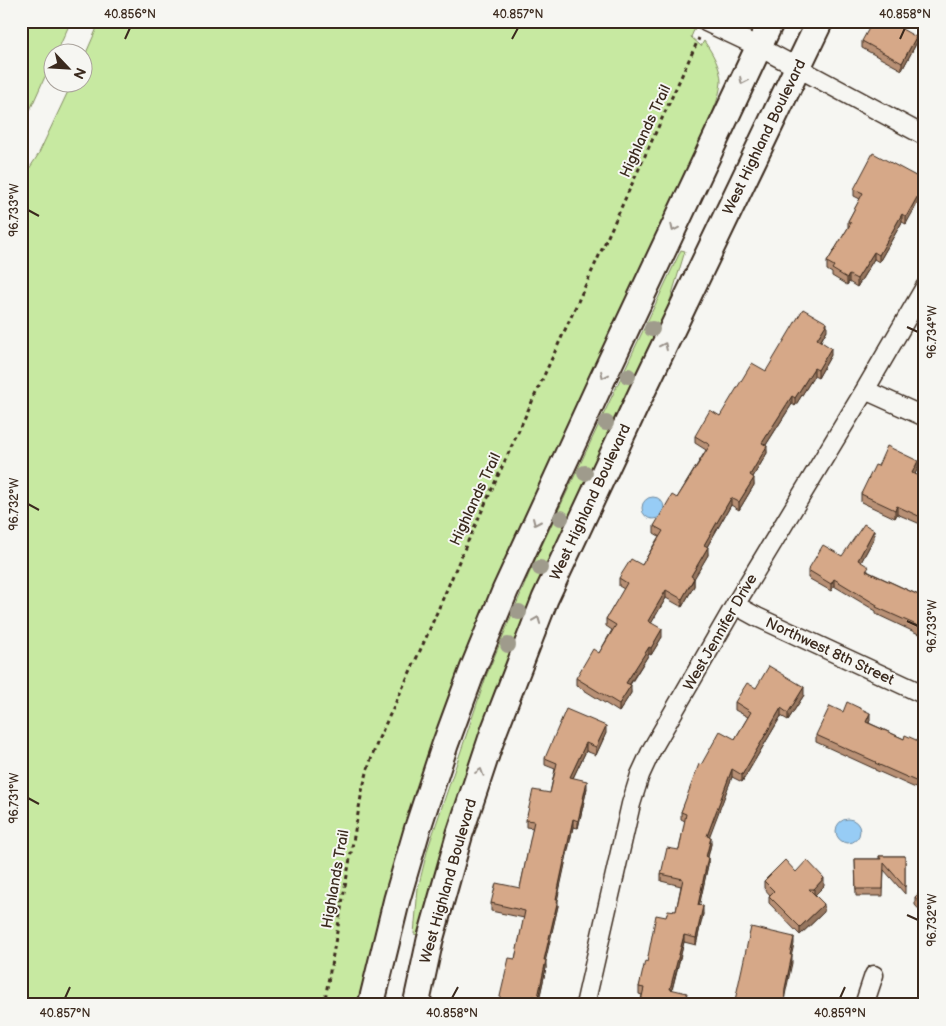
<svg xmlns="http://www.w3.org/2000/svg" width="946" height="1026" viewBox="0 0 946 1026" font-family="'Balsamiq Sans',sans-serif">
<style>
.green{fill:#c7e9a1;stroke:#818a60}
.water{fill:#97ccf5;stroke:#728b9f}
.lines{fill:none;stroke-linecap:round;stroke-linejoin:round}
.street-casing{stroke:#3b2a1e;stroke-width:21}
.secondary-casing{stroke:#3b2a1e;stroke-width:29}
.path{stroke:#3b2a1e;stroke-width:3;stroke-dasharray:4 4;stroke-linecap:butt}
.street{stroke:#f6f6f2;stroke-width:18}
.secondary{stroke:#f6f6f2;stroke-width:25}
.tree{fill:#9f9b8c}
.wall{fill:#b89075;stroke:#3b2a1e}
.shaded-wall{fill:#96765f;stroke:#3b2a1e}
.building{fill:#d6a888;stroke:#3b2a1e}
.oneway{stroke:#989088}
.ticks{fill:none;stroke:#3b2a1e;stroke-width:2}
.labels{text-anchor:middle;stroke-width:4;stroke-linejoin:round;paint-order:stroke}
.street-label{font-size:15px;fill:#3b2a1e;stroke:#f6f6f2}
.neatline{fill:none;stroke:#3b2a1e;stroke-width:2}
.ticks-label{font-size:12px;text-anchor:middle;fill:#3b2a1e}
</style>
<rect width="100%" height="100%" fill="#f6f6f2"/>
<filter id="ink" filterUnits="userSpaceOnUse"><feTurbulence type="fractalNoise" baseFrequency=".02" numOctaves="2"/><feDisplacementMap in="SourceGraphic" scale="10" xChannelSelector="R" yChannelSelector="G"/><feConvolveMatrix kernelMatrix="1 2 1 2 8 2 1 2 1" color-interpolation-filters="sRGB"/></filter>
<g filter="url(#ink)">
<path class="green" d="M21,21H71L57,52H52V61L30,110L21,119Z
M100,21H698L691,37L701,46L704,41C712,52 721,68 721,82C720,99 709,120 702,136C682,186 658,233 635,282L632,285L630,294L508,552L456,681L359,1005H21V176L27,172L38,155L72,83L82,82L83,60Z
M681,250L685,251L669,304L652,344L535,594L495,694L453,813L419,935L414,934L418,888L428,848L487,674L534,562Z"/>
<path class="water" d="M642 508a11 11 0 1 1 22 0a11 11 0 1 1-22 0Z
M836 831a12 12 0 1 1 24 0a12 12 0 1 1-24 0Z"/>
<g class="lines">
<defs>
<path id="street" d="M706,22L759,47L925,136
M865,390L925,417
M735,605L757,617L925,695
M585,1005L631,804L640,775L652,749L735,605L865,390L925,287
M864,1005L874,975"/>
<path id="secondary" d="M371,1005L397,899L418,827L445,745L473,669L505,591L602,380L771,21
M416,1005L430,940L460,833L494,731L545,599L641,394L820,21"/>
</defs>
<use href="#street" class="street-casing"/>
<use href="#secondary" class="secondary-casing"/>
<path class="path" d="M324,1005L362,791L370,762L379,738L425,640L463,552L699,38"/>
<use href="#street" class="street"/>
<use href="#secondary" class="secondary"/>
</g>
<g class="tree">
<circle cx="652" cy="329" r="8"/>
<circle cx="628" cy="376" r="8"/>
<circle cx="606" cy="423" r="8"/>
<circle cx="585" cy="473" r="8"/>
<circle cx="561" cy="518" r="8"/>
<circle cx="540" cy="568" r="8"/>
<circle cx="519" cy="612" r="8"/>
<circle cx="508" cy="645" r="8"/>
</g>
<path class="wall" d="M862,41L916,44L902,70L862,48Z
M925,50V64L922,62V55Z
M925,181L906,224L902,222L879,262L874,259L857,287L849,282L847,285L832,276V273L827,270V262L848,228V221L860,199L854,196V189Z
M827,330L821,341L831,355L818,378L814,376L795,406L792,404L766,445L767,453L753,477L754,485L739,510L731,505L707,547L708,555L694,578V586L682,607L666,598L651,623L662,637L651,655L649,654L630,685L631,693L619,712L576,685V678L599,653L612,630L606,626V619L624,589L619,586V578L642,565L659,536L654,533V526L677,498L706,450L695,443V436L720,416L766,371Z
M878,466L918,468L915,474L925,479V526L897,514L895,518L861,502V494Z
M874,538L861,562L869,572L925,598V637L876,614V611L834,586L831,591L808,578V570L842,556Z
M756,688L804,695L788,720L781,716L742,782L732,777L709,836L711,844L708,857V865L699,905L703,914L696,945L684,942L672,990L687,1001L686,1005H640L642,995L639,994V987L647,962L666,917L676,911L681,886L661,881V874L679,850L685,821L681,819V812L701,765L735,739L748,717L735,710V702Z
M843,712L870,720L869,723L904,739L925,744V787L922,786L920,790L875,770V769L816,742V735Z
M606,733L596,755L586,751L573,778L587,788L578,828L573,827L557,899L558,906L545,960L546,968L538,1004L533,1003L515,959L524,918L491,911V903L520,888L533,828L526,827V820L550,793L555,769L545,765V758Z
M879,856H905V894L884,870L883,896H856L855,859H879Z
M796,872L824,886L815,895L824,912L800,935L769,903V896L770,895L764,888V881Z
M925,888V916L915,905V897Z"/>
<path class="shaded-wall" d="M916,37V44L902,70V63Z
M925,183V190L906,224V217Z
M902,214V222L879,262V255Z
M874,252V259L857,287V279Z
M849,275V282L847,285V278Z
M827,323V330L817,347V339Z
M831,348V355L818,378V370Z
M814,368V376L795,406V398Z
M792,396V404L762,451V443Z
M767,446V453L750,482V475Z
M918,461V468L912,481V473Z
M754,478V485L739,510V502Z
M731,498V505L704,552V545Z
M897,506V514L895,518V510Z
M874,530V538L858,568V560Z
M708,547V555L691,584V576Z
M694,578V586L682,607V599Z
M834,579V586L831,591V584Z
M666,590V598L648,629V621Z
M662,629V637L651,655V648Z
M649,647V654L626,690V683Z
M631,685V693L619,712V704Z
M804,687V695L788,720V713Z
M781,708V716L742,782V775Z
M870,713V720L866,729V722Z
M606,726V733L596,755V747Z
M586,743V751L570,784V777Z
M732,769V777L707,843V836Z
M922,778V786L920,790V783Z
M587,781V788L578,828V821Z
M573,819V827L556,906V899Z
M711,837V844L706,865V857Z
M708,857V865L698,912V905Z
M824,878V886L814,896V889Z
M558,899V906L544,967V960Z
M824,904V912L800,935V927Z
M703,906V914L696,945V938Z
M684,935V942L670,997V989Z
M794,937V944L790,962V955Z
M792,955V963L785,995L784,1005L785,988Z
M546,960V968L538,1004V997Z"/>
<path class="building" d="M873,21H888L916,37L902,63L862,41Z
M873,153L925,181V183L906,217L902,214L879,255L874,252L857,279L849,275L847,278L832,269L834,266L827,262L851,223L848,221L863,193L854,189Z
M803,309L827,323L817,339L831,348L818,370L814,368L795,398L792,396L762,443L767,446L750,475L754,478L739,502L731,498L704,545L708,547L691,576L694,578L682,599L666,590L648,621L662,629L651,648L649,647L626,683L631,685L619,704L576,678L593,649L599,653L616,625L606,619L627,583L619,578L631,559L642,565L663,531L654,526L672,495L677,498L710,445L695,436L710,410L720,416L752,363L766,371Z
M887,446L918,461L912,473L925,479V519L897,506L895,510L861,494L875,465L878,466Z
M864,524L874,530L858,560L869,567L866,571L925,598V629L876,607L877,605L834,579L831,584L808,570L823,545L842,556Z
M769,666L804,687L788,713L781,708L742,775L732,769L707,836L711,837L706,857H708L698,905L703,906L696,938L684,935L670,989L687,993L685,1005H640L644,988L639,987L645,961L647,962L656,915L666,917L668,910L676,911L683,879L661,874L667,848L679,850L686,814L681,812L699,764L701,765L720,731L735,739L751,712L735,702L747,683L756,688Z
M847,702L870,713L866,722L904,739L905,735L925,744V780L922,778L920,783L875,763L876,762L816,735L830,706L843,712Z
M566,709L606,726L596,747L586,743L570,777L587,781L578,821L573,819L556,899H558L544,960H546L538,997L533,996L531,1005H498L509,958L515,959L525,911L491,903L496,883L520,888L534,821L526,820L533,790L550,793L557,763L545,758Z
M879,856H905V887L884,863L883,889H856L855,859H881Z
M785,860L796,872L807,860L824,878L814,889H809L824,904L800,927L769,896L774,891L764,881Z
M925,888V909L915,897Z
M751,927L794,937L790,955H792L785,988L784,1005H734Z"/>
<defs><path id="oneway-chevron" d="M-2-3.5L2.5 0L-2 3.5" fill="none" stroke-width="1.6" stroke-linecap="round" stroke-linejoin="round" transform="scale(1.25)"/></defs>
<g class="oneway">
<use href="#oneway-chevron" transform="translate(743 81) rotate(115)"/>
<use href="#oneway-chevron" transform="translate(674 228) rotate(115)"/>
<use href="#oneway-chevron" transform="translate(664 346) rotate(-64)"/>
<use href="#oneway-chevron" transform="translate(604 375) rotate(115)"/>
<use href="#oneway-chevron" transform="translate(536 522) rotate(114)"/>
<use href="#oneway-chevron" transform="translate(537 620) rotate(-68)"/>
<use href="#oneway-chevron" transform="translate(480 772) rotate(-72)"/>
</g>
</g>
<path class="ticks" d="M125,39L130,28M512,39L518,28M900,39L905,28M28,210L39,216M907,327L918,332M28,504L39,510M907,621L918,626M28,798L39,804M907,915L918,920M65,998L70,987M452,998L458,987M840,998L845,987"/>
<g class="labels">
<g class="street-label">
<text transform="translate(645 131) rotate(-65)" y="5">Highlands Trail</text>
<text transform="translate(764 137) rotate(-64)" y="5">West Highland Boulevard</text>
<text transform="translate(475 499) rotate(-65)" y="5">Highlands Trail</text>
<text transform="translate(590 502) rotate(-65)" y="5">West Highland Boulevard</text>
<text transform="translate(720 632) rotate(-60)" y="5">West Jennifer Drive</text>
<text transform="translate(830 651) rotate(25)" y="5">Northwest 8th Street</text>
<text transform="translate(335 879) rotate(-80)" y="5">Highlands Trail</text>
<text transform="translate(448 881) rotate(-74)" y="5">West Highland Boulevard</text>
</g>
</g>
<rect width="946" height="1026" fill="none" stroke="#f6f6f2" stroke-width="55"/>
<g transform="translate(68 68) rotate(115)"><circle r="24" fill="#f6f6f2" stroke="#aba49d"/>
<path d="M0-4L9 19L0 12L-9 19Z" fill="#3b2a1e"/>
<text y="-8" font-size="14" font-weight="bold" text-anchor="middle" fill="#3b2a1e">N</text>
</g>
<rect x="28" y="28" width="890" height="970" class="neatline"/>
<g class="ticks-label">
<text x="130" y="18">40.856°N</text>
<text x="518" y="18">40.857°N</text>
<text x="905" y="18">40.858°N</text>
<text transform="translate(14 210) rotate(-90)" y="4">96.733°W</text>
<text transform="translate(932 332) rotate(-90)" y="4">96.734°W</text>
<text transform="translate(14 504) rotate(-90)" y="4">96.732°W</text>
<text transform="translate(932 626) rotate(-90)" y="4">96.733°W</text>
<text transform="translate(14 798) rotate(-90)" y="4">96.731°W</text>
<text transform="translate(932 920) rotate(-90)" y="4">96.732°W</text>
<text x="65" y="1017">40.857°N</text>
<text x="452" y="1017">40.858°N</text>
<text x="840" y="1017">40.859°N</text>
</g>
</svg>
